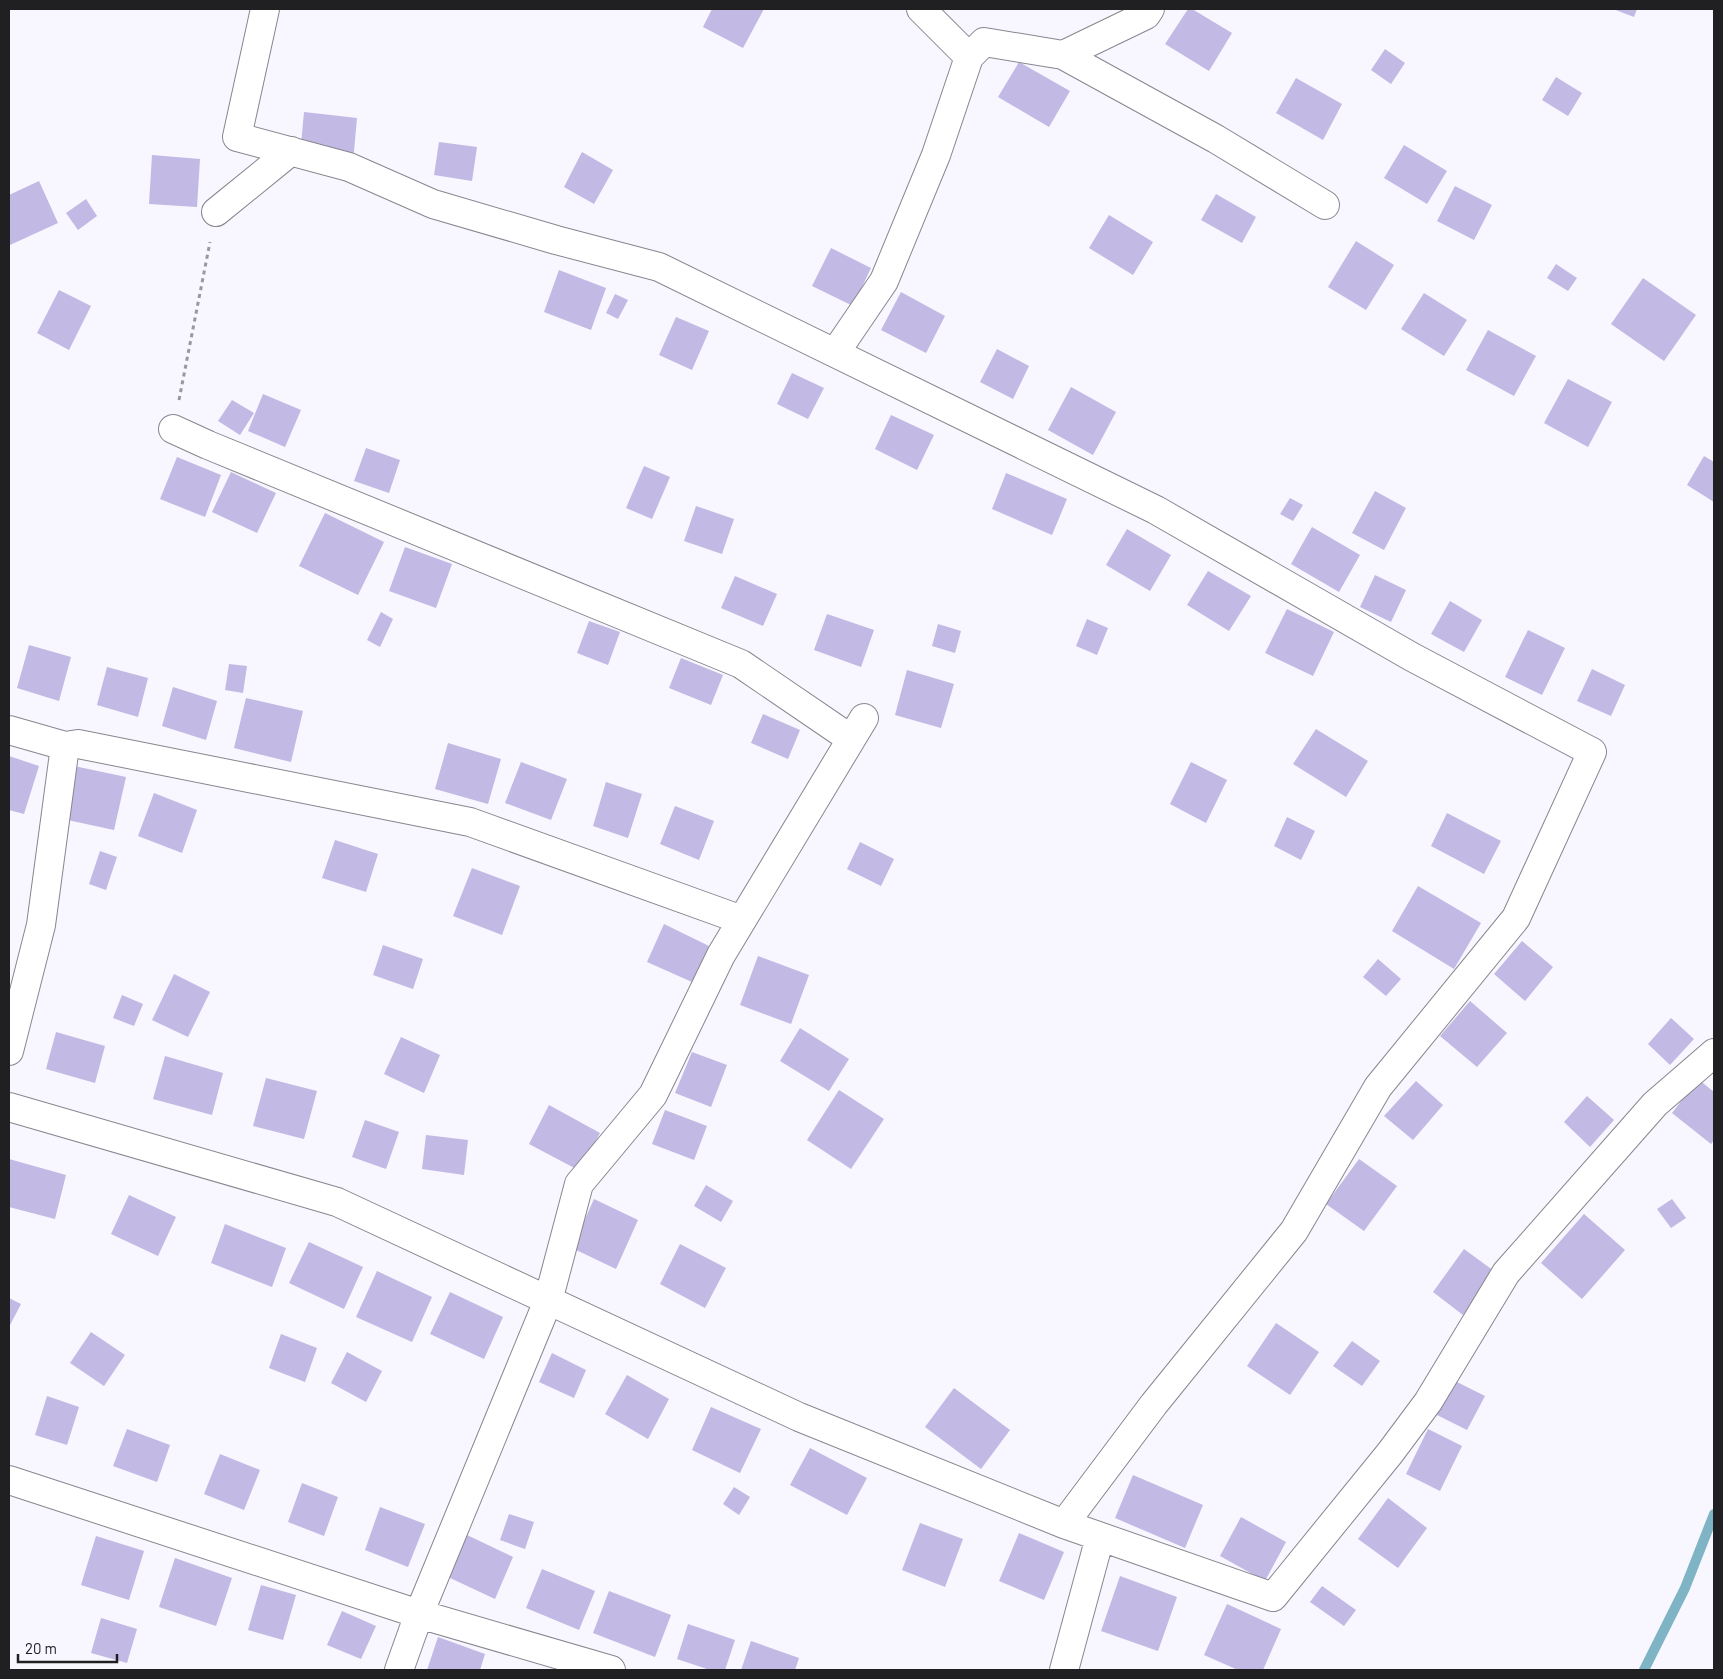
<svg xmlns="http://www.w3.org/2000/svg" width="1723" height="1679" viewBox="0 0 1723 1679" font-family="Barlow,sans-serif">
<style>
.lines{fill:none;stroke-linecap:round;stroke-linejoin:round}
.stream{stroke:#7eb4c3;stroke-width:10}
.building{fill:#c2b9e4}
.street-casing{stroke:#88868e;stroke-width:30}
.path{stroke:#99989d;stroke-width:3;stroke-dasharray:4 4;stroke-linecap:butt}
.street{stroke:#fff;stroke-width:28}
</style>
<rect width="100%" height="100%" fill="#f8f6fe"/>
<g class="lines">
<path class="stream" d="M1644,1670L1685,1588L1714,1514"/>
</g>
<path class="building" d="M712,9H764L743,48L703,27Z
M1188,9H1192L1232,33L1209,71L1165,44Z
M1613,9H1637L1634,17Z
M1385,49L1405,63L1391,84L1371,70Z
M1019,62L1070,91L1049,127L998,97Z
M1556,77L1582,93L1568,116L1542,100Z
M1296,78L1342,104L1323,140L1276,113Z
M304,112L357,118L353,162L300,155Z
M439,142L477,147L472,181L434,175Z
M1404,145L1447,171L1427,204L1384,178Z
M582,152L613,170L594,204L564,187Z
M152,155L200,159L197,207L149,204Z
M39,181L58,223L10,245L9,241V195Z
M1455,186L1492,205L1474,240L1437,221Z
M1216,194L1256,217L1242,243L1201,220Z
M86,199L97,216L78,230L66,213Z
M1109,215L1153,242L1133,275L1089,248Z
M1356,241L1394,265L1366,310L1328,287Z
M831,248L871,268L853,306L812,286Z
M1556,264L1577,278L1568,291L1547,278Z
M559,270L606,288L591,330L544,312Z
M1643,278L1696,315L1664,361L1611,324Z
M59,290L91,306L69,350L37,333Z
M901,292L945,316L926,353L881,330Z
M1424,293L1467,320L1444,356L1401,329Z
M615,294L628,300L618,319L606,313Z
M676,317L709,331L692,370L659,355Z
M1488,330L1536,356L1514,396L1466,370Z
M997,349L1029,366L1013,399L980,382Z
M792,373L824,388L808,419L777,404Z
M1568,379L1612,402L1588,447L1544,423Z
M1071,387L1116,412L1093,455L1048,430Z
M263,394L301,410L285,447L248,431Z
M232,400L254,413L240,435L218,421Z
M891,415L934,435L917,470L875,449Z
M366,448L400,460L389,493L354,481Z
M1704,456L1714,462V502L1687,485Z
M177,457L221,475L205,517L160,499Z
M644,466L670,477L652,519L626,508Z
M231,472L276,493L257,533L212,512Z
M1006,473L1067,499L1052,535L992,509Z
M1375,491L1406,508L1384,550L1352,533Z
M1290,498L1303,505L1293,521L1280,514Z
M696,506L734,519L722,554L684,541Z
M325,513L384,542L358,595L299,566Z
M1312,527L1360,555L1339,592L1291,564Z
M1127,529L1171,555L1150,591L1106,565Z
M405,547L452,564L436,608L389,591Z
M1208,571L1251,596L1229,631L1187,605Z
M1375,575L1406,590L1391,622L1360,607Z
M735,576L777,594L763,626L721,608Z
M1450,601L1482,620L1464,652L1431,634Z
M1287,609L1334,632L1313,676L1265,653Z
M381,612L393,619L380,647L367,640Z
M827,614L874,630L861,667L814,650Z
M1087,619L1108,628L1097,655L1076,646Z
M589,621L620,632L608,665L577,653Z
M938,624L961,631L955,653L932,646Z
M1528,630L1565,648L1542,695L1505,677Z
M29,645L71,657L59,701L17,688Z
M681,658L723,675L711,705L669,688Z
M229,664L247,666L243,693L225,690Z
M107,667L148,678L138,717L97,705Z
M1592,669L1625,685L1611,716L1577,701Z
M907,670L954,684L941,728L895,715Z
M173,687L217,701L206,740L162,726Z
M246,698L303,711L291,762L234,748Z
M763,714L800,730L788,759L751,743Z
M1316,729L1368,761L1346,797L1293,764Z
M448,743L501,759L488,804L435,789Z
M9,756L39,766L24,814L9,810Z
M521,762L567,779L551,820L505,803Z
M1191,762L1227,780L1206,823L1170,804Z
M74,766L126,777L114,830L63,819Z
M606,782L642,794L628,838L593,826Z
M154,793L197,810L182,853L138,836Z
M675,806L714,821L699,860L660,844Z
M1447,813L1501,841L1484,874L1431,846Z
M1287,817L1315,831L1301,860L1274,846Z
M335,840L378,854L366,892L322,878Z
M860,842L894,859L881,886L847,869Z
M100,851L117,857L106,890L89,884Z
M472,868L520,886L502,935L453,916Z
M1418,886L1481,923L1454,969L1392,931Z
M664,924L709,946L692,982L647,962Z
M1522,941L1553,967L1525,1001L1494,974Z
M383,945L423,959L413,989L373,975Z
M758,956L809,975L791,1024L740,1005Z
M1378,959L1401,979L1386,996L1363,977Z
M174,974L210,992L188,1037L152,1020Z
M122,995L143,1004L134,1026L113,1018Z
M1470,1001L1507,1033L1477,1067L1440,1036Z
M1671,1018L1694,1039L1670,1065L1648,1044Z
M800,1028L849,1059L829,1091L780,1061Z
M56,1032L105,1046L95,1083L46,1069Z
M401,1037L440,1055L424,1093L384,1074Z
M692,1052L727,1065L711,1107L675,1093Z
M165,1056L223,1073L212,1115L153,1099Z
M266,1078L317,1091L304,1139L253,1126Z
M1698,1079L1714,1092V1140L1711,1144L1672,1113Z
M1416,1081L1443,1105L1413,1140L1384,1116Z
M839,1090L884,1119L851,1169L807,1140Z
M1587,1096L1614,1120L1590,1147L1564,1122Z
M549,1105L600,1133L580,1171L529,1144Z
M665,1110L707,1126L694,1160L652,1144Z
M365,1120L399,1132L386,1169L352,1157Z
M426,1135L468,1140L464,1175L422,1169Z
M9,1159L66,1175L55,1219L9,1207Z
M1359,1159L1397,1186L1364,1231L1326,1204Z
M706,1185L733,1201L721,1222L694,1206Z
M129,1195L176,1217L158,1256L111,1234Z
M594,1199L638,1220L616,1269L572,1248Z
M1672,1199L1686,1218L1671,1228L1657,1209Z
M1584,1214L1625,1250L1582,1299L1541,1263Z
M225,1224L286,1248L272,1287L211,1263Z
M309,1242L363,1267L344,1309L289,1283Z
M680,1244L726,1268L705,1308L660,1284Z
M1464,1249L1494,1271L1463,1315L1433,1292Z
M377,1271L432,1297L412,1342L356,1317Z
M450,1292L503,1317L484,1359L430,1334Z
M9,1298L21,1304L9,1327Z
M1276,1323L1319,1352L1290,1395L1247,1366Z
M91,1332L125,1355L104,1386L70,1363Z
M281,1334L317,1348L305,1382L269,1368Z
M1352,1341L1380,1361L1362,1386L1333,1366Z
M347,1352L382,1371L366,1402L331,1383Z
M552,1353L586,1370L574,1398L539,1382Z
M627,1375L669,1399L648,1439L605,1414Z
M1455,1381L1485,1396L1467,1430L1437,1415Z
M954,1388L1010,1430L981,1469L925,1427Z
M47,1396L79,1407L67,1445L35,1435Z
M711,1407L761,1429L740,1473L692,1450Z
M127,1429L170,1445L157,1482L113,1466Z
M1428,1429L1462,1446L1440,1491L1406,1474Z
M810,1448L867,1478L847,1515L790,1485Z
M220,1454L260,1470L244,1510L204,1494Z
M1133,1475L1203,1505L1185,1548L1115,1518Z
M302,1483L338,1497L324,1536L288,1522Z
M734,1487L750,1497L739,1515L723,1504Z
M1388,1498L1427,1528L1398,1568L1358,1539Z
M380,1507L425,1524L408,1567L365,1550Z
M509,1514L534,1522L525,1549L500,1540Z
M1241,1517L1286,1542L1265,1581L1220,1556Z
M920,1523L963,1539L945,1587L902,1570Z
M1019,1533L1064,1552L1044,1600L999,1581Z
M467,1535L513,1557L495,1599L448,1577Z
M96,1536L144,1551L129,1600L81,1585Z
M175,1558L232,1578L216,1626L159,1607Z
M542,1569L595,1591L579,1630L526,1608Z
M1120,1576L1177,1597L1158,1651L1101,1631Z
M261,1585L296,1595L283,1640L248,1630Z
M1322,1586L1356,1610L1344,1626L1310,1602Z
M609,1591L671,1615L655,1657L593,1633Z
M1227,1604L1281,1629L1263,1670H1238L1204,1655Z
M342,1611L376,1626L361,1659L327,1645Z
M101,1618L137,1629L127,1663L91,1653Z
M688,1624L735,1640L725,1670H710L677,1659Z
M438,1637L485,1654L480,1670H427Z
M751,1641L799,1658L795,1670H741Z"/>
<g class="lines">
<defs>
<path id="street" d="M265,9L237,137L349,167L433,204L556,240L659,267L1156,510L1412,657L1592,752L1516,918L1378,1087L1294,1231L1154,1404L1064,1524
M921,9L969,57
M1063,55L1146,15L1150,9
M216,212L291,151
M835,353L884,281L936,155L969,57L984,42L1063,55L1216,139L1325,205
M173,429L208,445L741,664L851,739
M9,730L65,746L78,744L470,822L742,920
M9,1051L41,925L65,746
M9,1107L337,1202L799,1417L1064,1524L1273,1597L1390,1453L1428,1402L1506,1273L1655,1104L1714,1053
M9,1480L419,1614L611,1670
M399,1670L419,1614L548,1301L579,1184L653,1095L721,955L864,718
M1064,1670L1100,1537"/>
</defs>
<use href="#street" class="street-casing"/>
<path class="path" d="M179,400L210,242"/>
<use href="#street" class="street"/>
</g>
<rect width="1723" height="1679" fill="none" stroke="#202022" stroke-width="20"/>
<path d="M18 1654v8h99v-8" fill="none" stroke="#202022" stroke-width="2.5"/>
<text x="25" y="1654" font-size="15" fill="#202022" stroke="#f8f6fe" stroke-width="4" paint-order="stroke">20 m</text>
</svg>
